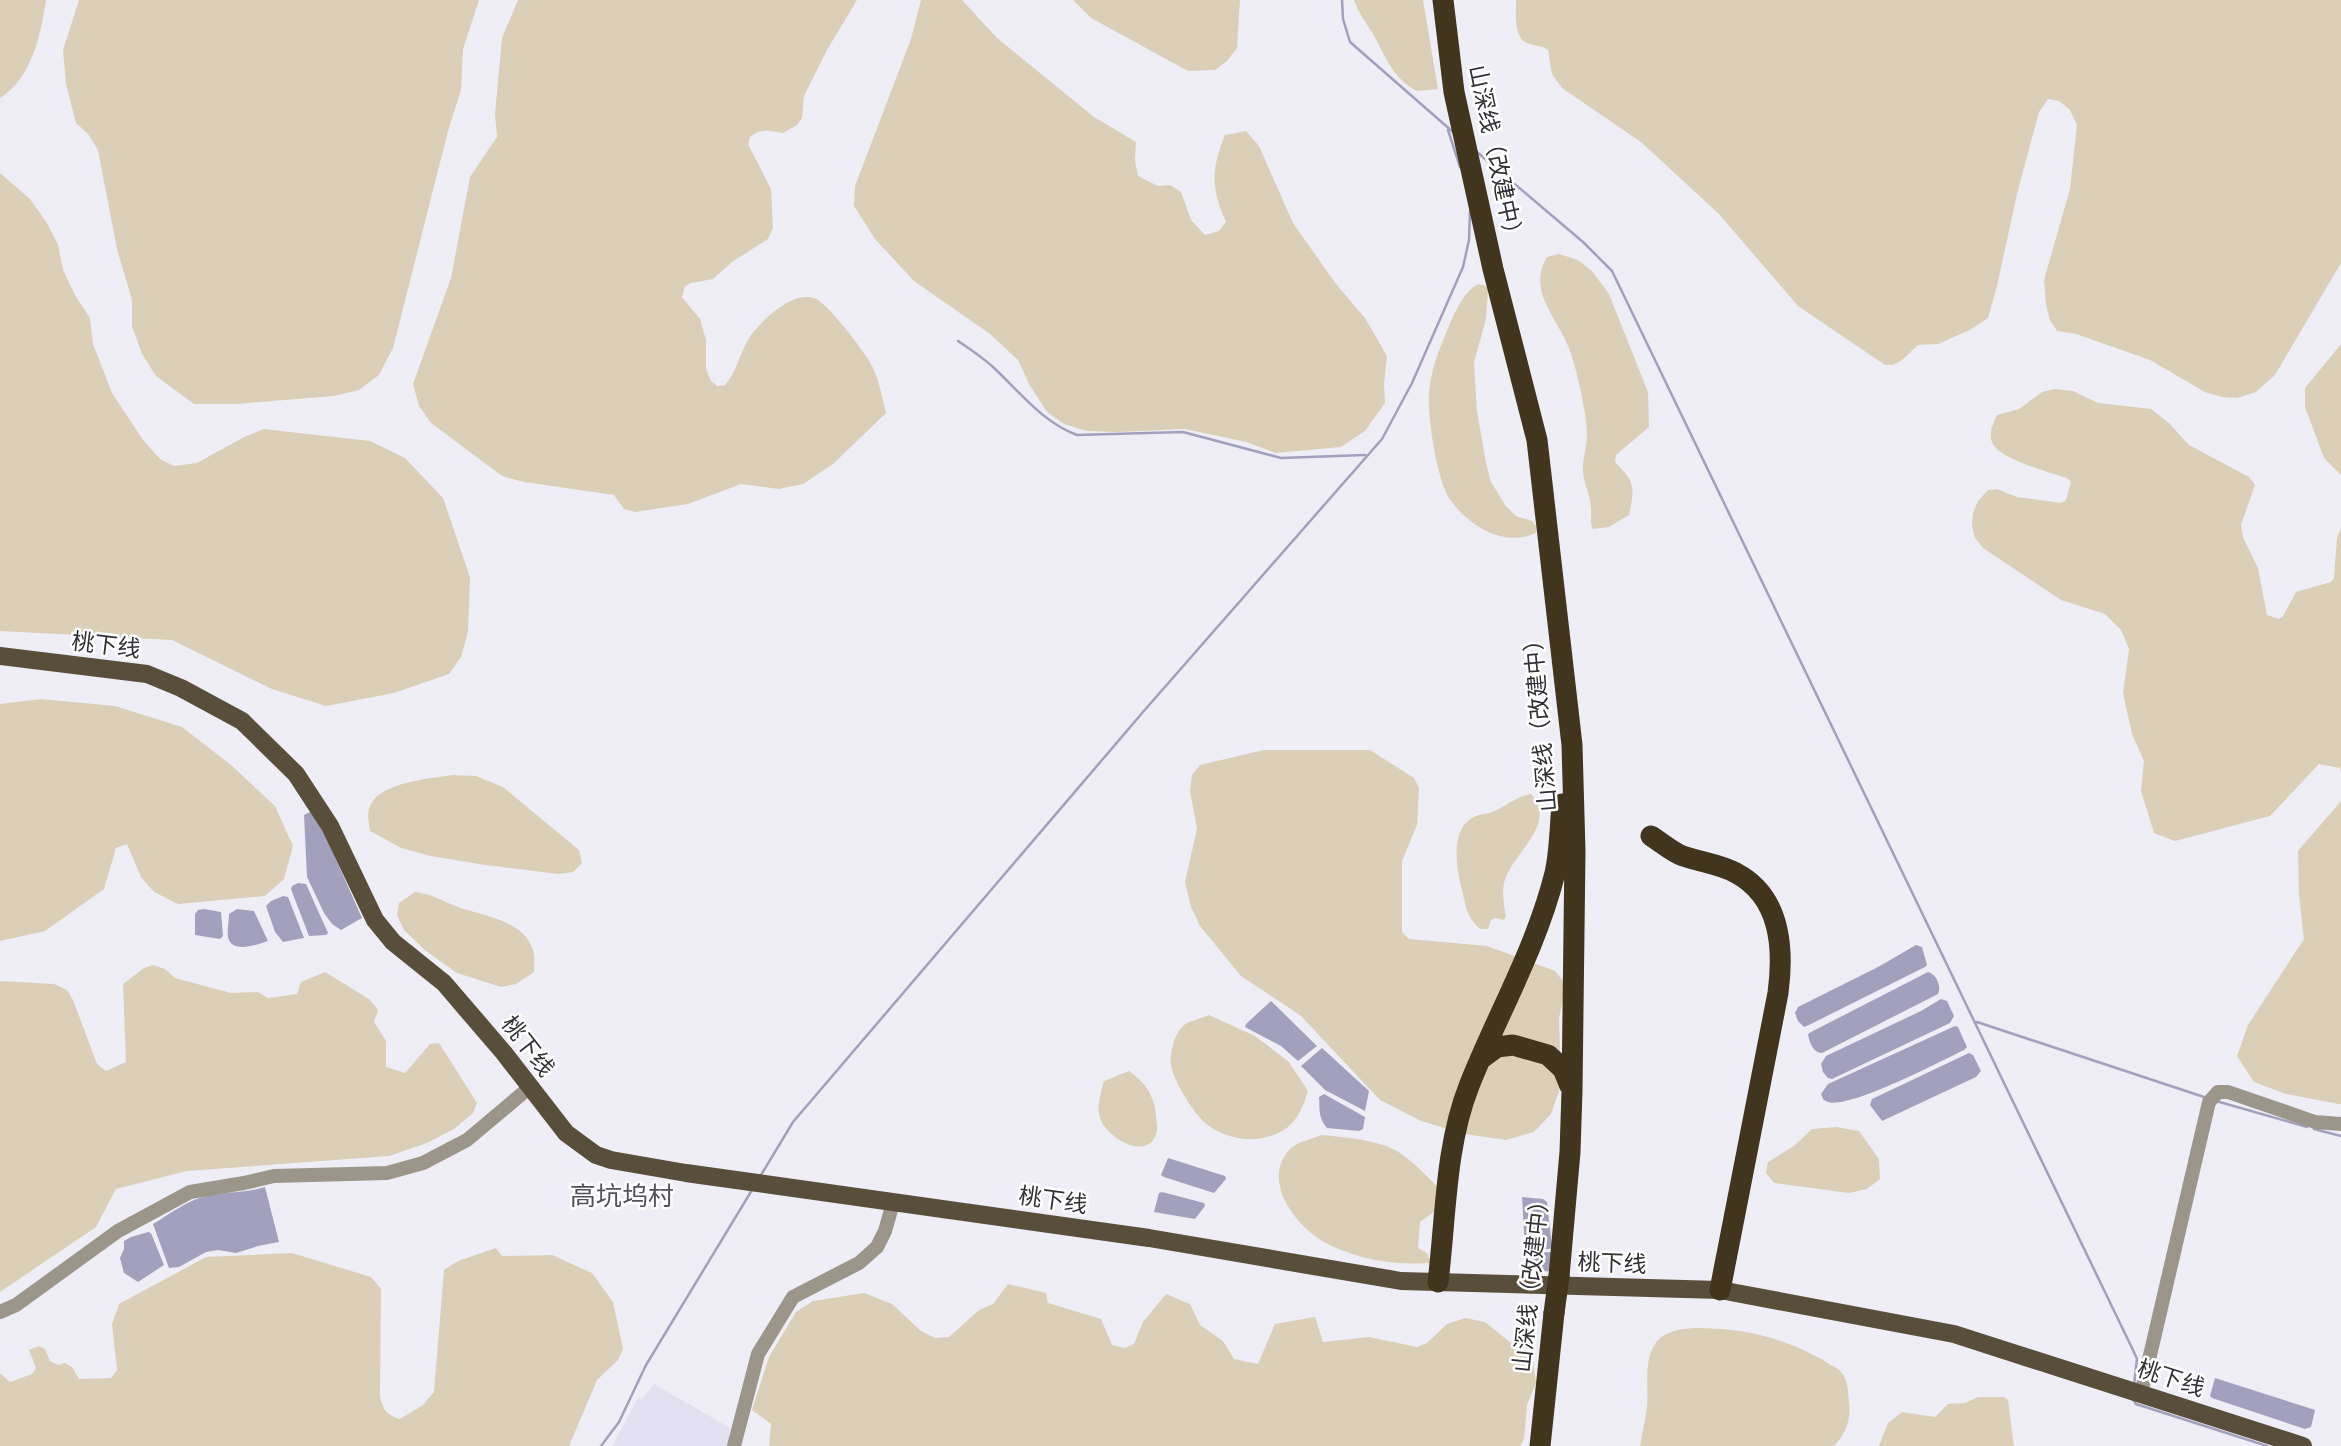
<svg xmlns="http://www.w3.org/2000/svg" width="2341" height="1446" viewBox="0 0 2341 1446" font-family="'Open Sans','Noto Sans SC',sans-serif">
<style>
.built{fill:#e3e1f1}
.green{fill:#dbcfb7}
.water{fill:#a3a0bd}
.lines{fill:none;stroke-linecap:round;stroke-linejoin:round}
.stream{stroke:#a3a0bd;stroke-width:2.5}
.minor{stroke:#9c968a;stroke-width:14}
.major{stroke:#594e39;stroke-width:18}
.highway{stroke:#41351d;stroke-width:21}
.highway-bridge{stroke:#41351d;stroke-width:21}
.labels{text-anchor:middle;stroke-width:5;stroke-linejoin:round;paint-order:stroke}
.street-label{font-size:23px;fill:#313034;stroke:#fff}
.quarter-label{font-size:26px;fill:#53525a;stroke:#fff}
</style>
<rect width="100%" height="100%" fill="#efeef7"/>
<path class="built" d="M654,1384L730,1428L729,1446H612L638,1398H643Z"/>
<path class="green" d="M0,0H46C41,34 32,78 0,98Z
M79,0H479L463,49L461,90L448,131L393,348L379,375L359,390L334,396L236,404H194L156,376L142,354L132,326V300L117,249L98,150L88,134L76,123L66,84L63,50Z
M518,0H857L827,50L804,96L802,118L797,125L783,133C770,131 760,128 750,137L748,144L771,189L773,228L768,239L732,262L713,279L691,283L685,286L682,297L700,319L706,340V369L711,381L717,386L725,385C740,368 740,346 756,329C768,315 796,290 816,299C829,305 865,352 872,366C879,379 882,398 886,413L833,464L803,484L779,489L741,484L688,504L635,512L624,509L614,495L524,482L502,476L431,423L419,406L413,384L451,278L470,177L497,137L495,114L502,38Z
M921,0H962L997,38L1094,117L1136,142L1135,160L1138,176L1158,186L1170,185L1181,192L1191,220L1205,235L1219,231L1226,222C1211,189 1211,169 1225,135L1246,131L1259,146L1293,223L1336,284L1365,318L1387,356L1384,383L1385,403L1365,431L1341,447L1276,453L1246,442L1185,429L1119,432L1087,431L1064,424L1047,412L1029,384L1018,360L990,334L914,281L875,239L854,206L855,186L911,39Z
M1073,0H1240L1237,48L1227,61L1215,70L1188,71L1091,18Z
M1354,0H1423L1438,89L1417,91C1392,78 1386,57 1373,34C1366,22 1358,13 1354,0Z
M1516,0H2341V263L2275,375L2256,392L2237,398L2222,397L2205,392L2150,360L2076,334L2057,331L2050,320L2046,305L2044,280L2070,189L2077,125L2070,110L2059,101L2048,99L2039,112L2017,194L1997,286L1988,318L1970,330L1938,344L1918,345L1902,360L1893,365H1885L1798,306L1719,214L1641,142L1562,88L1552,74L1548,50C1541,45 1534,46 1527,43C1513,37 1516,12 1516,0Z
M0,173L30,199L47,223L58,245L63,270L75,295L90,318L93,344L112,393L143,440L160,459L174,466L197,463L244,437L264,429L370,441L405,458L443,498L470,577L468,632L461,657L449,674L394,693L326,706L272,689L172,640L0,631Z
M1559,254L1578,260L1592,271L1609,294L1648,392L1649,427L1616,455L1615,462C1635,482 1635,487 1629,515L1609,527L1593,529C1589,522 1592,517 1591,509C1591,496 1584,485 1583,472C1582,460 1587,447 1587,435C1587,414 1576,365 1568,346C1556,316 1527,291 1547,257Z
M1479,284L1486,286L1488,290L1486,319L1474,362L1477,411L1486,463L1491,482L1506,506L1516,516L1532,521L1536,526V533C1504,548 1468,526 1449,498C1437,479 1427,416 1429,393C1431,367 1441,345 1451,321C1457,308 1466,289 1479,284Z
M2341,344V475L2324,458L2305,407V388Z
M2055,389L2073,391L2098,403L2151,409L2169,423L2189,445L2249,477L2255,485L2241,525L2243,537L2258,568L2267,615L2279,619L2283,616L2296,592L2331,582L2334,578L2337,537L2341,528V772L2340,768L2319,764L2270,816L2175,841L2154,833L2141,791L2144,761L2132,734L2123,693L2129,649L2121,630L2105,614L2061,600L1983,548L1975,538L1972,526L1973,513L1978,501L1988,490L1997,489L2017,497L2061,503L2066,500L2071,482L2067,478C2049,472 2007,461 1995,447C1987,438 1992,425 1997,415L2019,409L2042,392Z
M41,699L115,706L182,727L231,765L275,806L293,846L284,879L265,896L178,904L154,892L141,877L127,844L116,848L104,889L45,931L0,941V704Z
M1264,750H1370L1414,778L1419,788L1417,825L1402,861V932L1409,939L1487,946L1555,971L1566,985L1559,1018L1561,1085L1551,1114L1534,1132L1506,1140L1465,1134L1421,1121L1380,1100L1300,1015L1241,976L1200,926L1191,907L1185,882L1197,829L1190,791L1192,775L1200,765Z
M453,775L476,776L503,787L579,850L582,863L573,872L558,874L485,865L431,856L401,848L370,831C369,822 366,813 371,804C382,782 432,778 453,775Z
M1531,794C1559,825 1511,853 1504,883C1502,895 1504,906 1506,917L1503,920L1496,918L1491,920L1488,929H1480C1465,915 1466,905 1461,886C1456,865 1450,827 1476,816C1481,814 1487,814 1492,812C1506,807 1516,796 1531,794Z
M2341,801V1104H2339L2286,1094L2254,1082L2237,1056L2248,1025L2304,939L2299,895L2298,851Z
M415,892C436,895 443,902 461,908C485,916 524,921 533,950C535,956 534,965 534,972L516,984L501,987L457,973L426,951L404,930L397,915L399,903Z
M153,965L165,969L175,978L231,993L258,992L268,998L297,994L301,982L325,972L369,999L378,1010L374,1022L386,1041V1067L405,1073L430,1044L439,1043L477,1103L473,1113L454,1129L427,1143L389,1156L187,1171L116,1189L96,1227L0,1292V981L54,984L67,990L73,1000L97,1064L106,1071L126,1062L123,984L144,968Z
M1209,1015L1255,1036L1289,1062L1308,1091C1300,1117 1291,1132 1263,1138C1243,1142 1219,1136 1203,1121C1192,1110 1173,1080 1171,1065C1169,1054 1175,1032 1184,1025C1190,1021 1202,1018 1209,1015Z
M1129,1071C1145,1082 1154,1095 1156,1115C1156,1120 1158,1127 1157,1131C1150,1163 1107,1139 1100,1118C1096,1107 1101,1093 1104,1081Z
M1836,1127L1859,1131L1879,1159L1880,1179L1867,1189L1849,1193L1774,1183L1766,1173L1768,1162L1794,1146L1812,1129Z
M1321,1135C1344,1137 1371,1139 1393,1149C1411,1158 1426,1176 1440,1189L1438,1209L1420,1222L1418,1248L1427,1253L1431,1263C1396,1265 1364,1261 1332,1246C1299,1232 1258,1181 1291,1148C1298,1142 1312,1139 1321,1135Z
M496,1248L502,1256L552,1255L592,1273L613,1302L623,1349L618,1360L597,1380L569,1446H0V1373L10,1382L32,1374L36,1368L29,1350L39,1346L45,1349L50,1361L58,1365L65,1363L72,1367L79,1379L111,1378L117,1370L112,1324L119,1304L206,1257L292,1253L371,1277L381,1289L380,1396C383,1409 386,1415 400,1419L423,1405L434,1392L444,1270L458,1261Z
M1008,1284L1046,1293L1048,1303L1101,1319L1112,1345L1125,1348L1134,1344L1143,1322L1166,1294L1190,1304L1200,1325L1223,1341L1234,1359L1258,1364L1275,1324L1315,1317L1323,1342L1369,1337L1417,1347L1427,1343L1447,1324L1465,1318L1485,1322L1533,1361L1536,1383L1527,1405L1524,1439L1520,1446H769L771,1424L752,1410L769,1357L796,1312L813,1301L864,1293L892,1304L921,1331L935,1338L949,1337L979,1310L993,1304Z
M1700,1328C1746,1329 1782,1337 1823,1360C1828,1364 1837,1367 1841,1372C1848,1380 1848,1392 1849,1402C1851,1420 1846,1433 1834,1446H1640C1642,1433 1645,1421 1647,1408C1649,1388 1643,1362 1655,1344C1664,1330 1685,1328 1700,1328Z
M1978,1397H2004L2008,1400L2014,1446H1879L1888,1423L1902,1412L1935,1417L1948,1404L1965,1403Z"/>
<path class="water" d="M310,812L317,817L362,918L341,930L332,924L324,913L307,877L304,815Z
M298,883L306,884L328,933L326,935L309,936L291,889L292,886Z
M283,896L288,897L304,938L283,942L275,932L266,906L271,901Z
M204,909L221,912L223,936L220,939L195,935V914L198,910Z
M237,909L254,911L268,941C257,945 231,954 228,937C227,930 229,921 229,914Z
M1916,945L1922,947L1927,965L1925,967L1809,1025L1804,1027L1798,1021L1795,1013L1798,1007L1878,967Z
M1928,972C1936,974 1942,986 1938,994L1822,1053C1813,1053 1809,1041 1808,1034L1813,1031Z
M1941,999L1947,1001L1954,1016L1950,1023L1832,1079L1828,1078L1823,1072L1821,1064L1826,1056L1921,1011Z
M1271,1001L1317,1046L1298,1061L1281,1046L1245,1027L1246,1024Z
M1955,1026L1958,1027L1967,1047L1964,1050C1941,1061 1850,1109 1828,1102C1823,1100 1823,1099 1821,1094L1828,1084Z
M1322,1048L1369,1091L1365,1111L1325,1090L1301,1066Z
M1969,1053L1973,1055L1981,1071L1976,1077L1882,1121L1870,1105L1872,1099Z
M1324,1094L1365,1117L1363,1129L1359,1131L1327,1128C1318,1117 1320,1110 1319,1097Z
M1168,1158L1225,1176L1226,1179L1214,1193L1164,1177L1161,1175Z
M265,1187L279,1242L258,1246L236,1253L218,1250L206,1252L179,1267L169,1268L153,1224C170,1214 186,1201 206,1196C226,1192 246,1193 265,1187Z
M1162,1192L1204,1203L1205,1206L1195,1219L1154,1212L1159,1193Z
M1522,1197L1543,1199L1547,1202L1552,1246L1550,1249H1525Z
M148,1232L151,1233L164,1265L138,1282L124,1273L120,1258L124,1249V1241L131,1237Z
M1553,1252L1556,1271L1525,1272L1523,1253Z
M2215,1378L2315,1410L2311,1427L2305,1429L2212,1398L2210,1396Z"/>
<g class="lines">
<path class="stream" d="M1342,0L1343,19L1350,42L1453,132
M1448,130L1460,167
M1477,152L1583,242L1612,271L2132,1348L2137,1359L2134,1385
M958,341C970,349 982,357 993,367C1020,392 1042,422 1077,435L1183,432L1281,458L1365,455
M1977,1022L2207,1098
M2216,1101L2307,1127
M2314,1129L2341,1136
M761,1175L793,1122L1143,712L1382,439L1412,383L1463,267L1469,240L1470,211
M2133,1399L2136,1404L2267,1446
M601,1446L619,1422L646,1365L752,1190"/>
<path class="minor" d="M0,1312L16,1305L118,1231L190,1192L244,1183L274,1176L387,1173L423,1163L467,1140L530,1087
M2141,1394L2209,1102L2218,1092H2228L2315,1122L2341,1124
M734,1446L758,1354L793,1297L859,1263L877,1247L885,1231L893,1203"/>
<path class="major" d="M0,656L147,674L181,688L242,721L296,774L330,826L375,920L393,942L444,983L504,1053L566,1133L596,1155L611,1160L686,1173L1149,1238L1401,1281L1720,1290L1954,1334L2303,1446"/>
<path class="highway" d="M1443,0L1454,92L1493,269L1537,440L1572,745L1575,851L1572,1091L1570,1152L1559,1276
M1651,836C1661,842 1672,852 1683,856C1700,862 1720,864 1736,873C1781,897 1784,948 1778,993L1720,1290
M1482,1058L1497,1047L1513,1045L1548,1055L1563,1069L1570,1086
M1438,1282C1446,1217 1445,1147 1469,1086C1497,1015 1536,949 1555,873C1560,851 1560,826 1562,804
M1540,1446L1554,1313"/>
<path class="highway-bridge" d="M1554,1313L1559,1276"/>
</g>
<g class="labels">
<g class="street-label">
<text transform="translate(1496 155) rotate(78)" y="8">山深线（改建中）</text>
<text transform="translate(106 645) rotate(7)" y="8">桃下线</text>
<text transform="translate(1540 720) rotate(-95)" y="8">山深线（改建中）</text>
<text transform="translate(528 1046) rotate(52)" y="8">桃下线</text>
<text transform="translate(1053 1200) rotate(8)" y="8">桃下线</text>
<text transform="translate(1612 1263) rotate(2)" y="8">桃下线</text>
<text transform="translate(1531 1281) rotate(-84)" y="8">山深线（改建中）</text>
<text transform="translate(2171 1378) rotate(18)" y="8">桃下线</text>
</g>
<g class="quarter-label">
<text x="622" y="1205">高坑坞村</text>
</g>
</g>
</svg>
